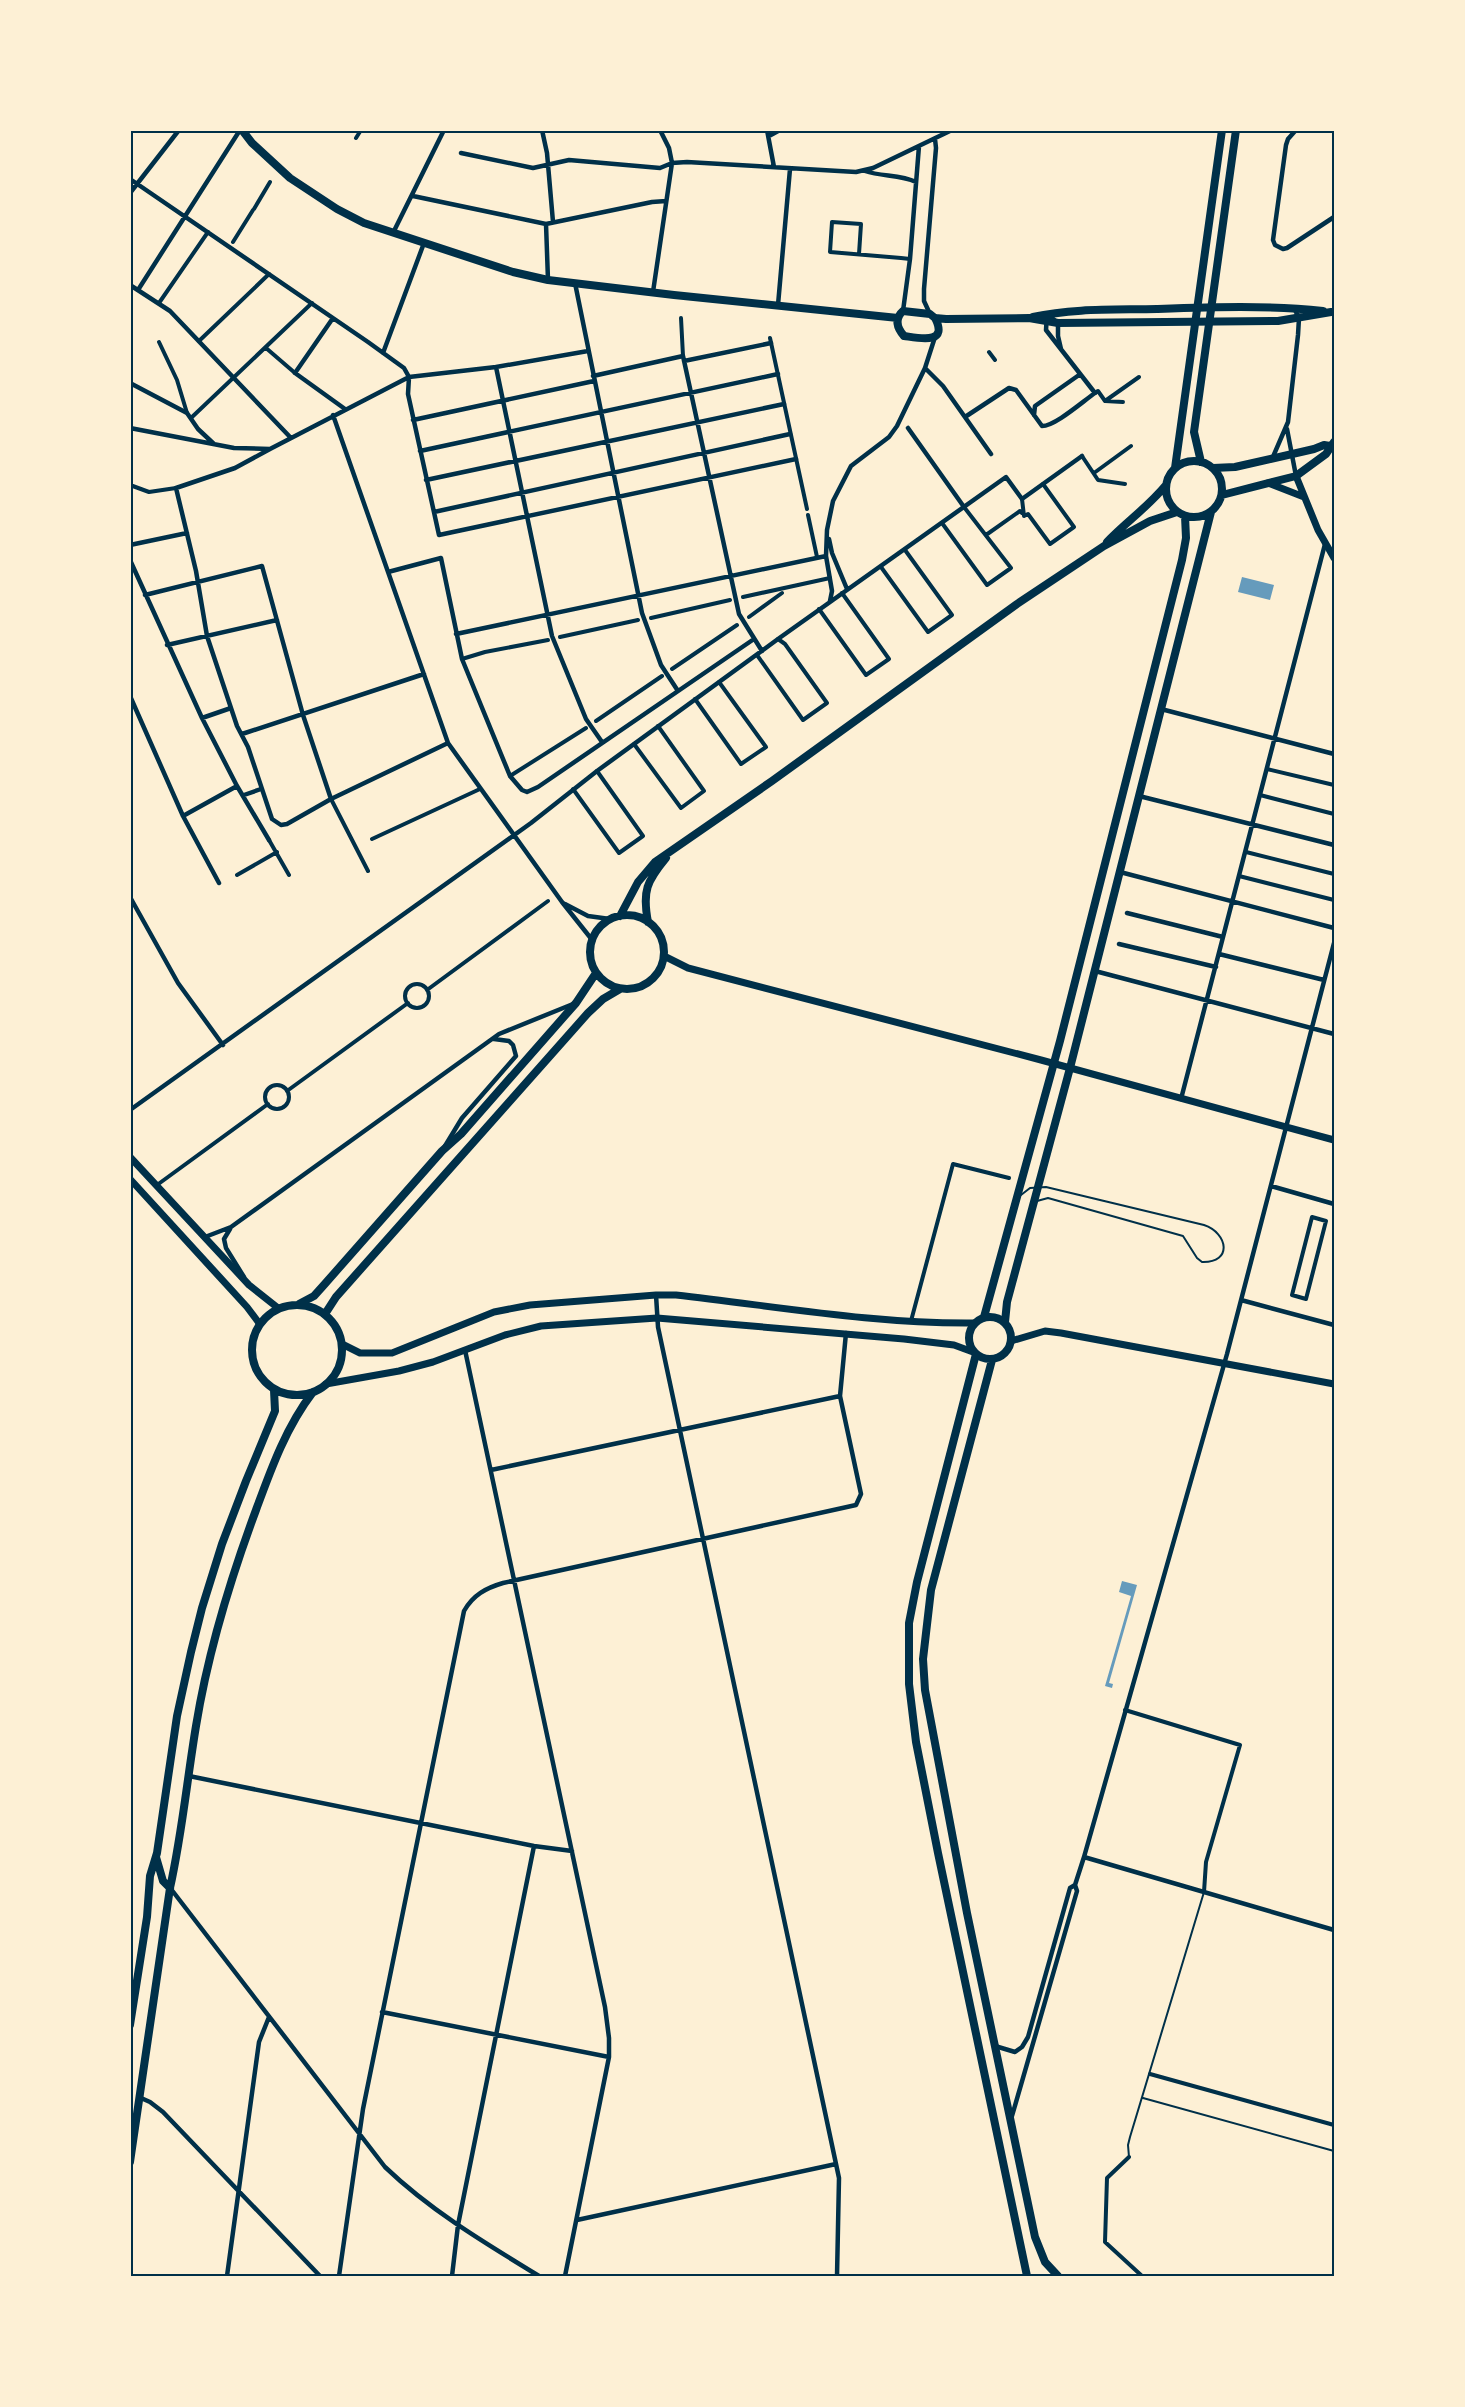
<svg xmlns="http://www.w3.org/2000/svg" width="1465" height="2407" viewBox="0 0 1465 2407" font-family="'Roboto Condensed',sans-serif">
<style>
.water{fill:#669bbc}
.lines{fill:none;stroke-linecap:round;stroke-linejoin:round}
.service{stroke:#003049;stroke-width:2}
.pedestrian{stroke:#003049;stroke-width:4}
.minor{stroke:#003049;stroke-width:4.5}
.secondary{stroke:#003049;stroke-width:7}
.primary{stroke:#003049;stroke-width:8}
.trunk{stroke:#003049;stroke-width:8}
.neatline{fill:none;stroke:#003049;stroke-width:2}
</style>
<rect width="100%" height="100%" fill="#fdf0d5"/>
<path class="water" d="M1242,577L1274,585L1270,600L1238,592Z
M1122,1581L1137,1585L1109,1683L1113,1684L1112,1688L1105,1686L1131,1596L1119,1592Z"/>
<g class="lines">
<path class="service" d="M1021,1195L1030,1188L1046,1187L1204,1225C1228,1233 1233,1263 1202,1262L1197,1258L1183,1236L1048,1198L1037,1201
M1143,2098L1334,2151
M1129,2157L1128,2145L1130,2137L1204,1892"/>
<path class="pedestrian" d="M356,138L361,130
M254,209L270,182
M233,242L253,210
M859,254L861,224L832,222L830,252L901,258L910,259
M159,303L208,232
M681,318L683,356
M770,338L807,509
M199,341L269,274
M159,342L177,380L187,413
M266,348L295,373
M989,352L995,360
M1095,393L1098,391L1105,401L1123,402
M1105,401L1139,377
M191,418L312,303
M1082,456L1098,480L1125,484
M1094,473L1131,446
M130,485L149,492L176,488
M1022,499L1024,516L1028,514L1050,544L1074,527L1043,484
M808,515L817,557
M942,523L987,585L1011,568L964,507
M986,535L1020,511L1022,513
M881,567L928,632L952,615L905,550
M743,597L830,578
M819,609L866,675L889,659L842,593
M749,617L782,593
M651,618L730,600
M560,637L638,620
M757,655L803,720L827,703L785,644L778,639
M462,659L485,652L548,640
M672,669L737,625
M695,699L741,764L766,747L719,682
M596,721L662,676
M634,744L681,808L704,791L658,726
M1267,769L1334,785
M510,776L586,728
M573,789L619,853L643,836L597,771
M1260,795L1334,814
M331,799L368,871
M372,839L480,789
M269,840L289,875
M1246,852L1334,874
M237,875L277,852
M1239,876L1334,900
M405 996a12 12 0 1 1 24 0a12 12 0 1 1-24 0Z
M427,990L548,901
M265 1097a12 12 0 1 1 24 0a12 12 0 1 1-24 0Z
M287,1091L408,1003
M157,1185L268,1104
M1312,1217L1326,1221L1306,1299L1292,1295Z
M911,1321L953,1164L1009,1178
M1125,1710L1240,1745L1206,1862L1204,1892
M1150,2074L1334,2125
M1129,2157L1107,2178L1105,2242L1142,2276"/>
<path class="minor" d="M542,130L547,153L553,222
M767,130L774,167
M1296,130L1288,139L1286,145L1273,240L1275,245L1283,249L1287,248L1334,217
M769,136L780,130
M461,153L533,168L569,160L660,168L672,163L687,162L856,172L873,168L952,130
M865,171C882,177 900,174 916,182
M130,179L368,342L404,368L409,377
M130,193L179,130
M413,196L546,224L652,202L666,201
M546,224L548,280
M393,233L444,130
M575,283L642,613L661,665L678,691
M130,285L170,311L291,438
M138,290L240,130
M653,292L672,163L669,148L660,130
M778,305L790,169
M903,311L910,259L919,146
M930,314L924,301V289L936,148L935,139
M333,318L295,373L345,409
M383,353L424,243
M684,361L771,343
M496,367L552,636L586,719L602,742
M925,368L943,386L991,454
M593,376L683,356L739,614L762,651
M409,377L408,394L439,535L796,459
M130,383L187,413L198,429L214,444
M333,415L448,743L562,902L593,941
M1034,415L1035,406L1079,375
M965,417L1009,388L1016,390L1042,426C1055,426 1082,402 1095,393L1046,330L1047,314L1058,323V336L1061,349
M413,420L594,381
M130,428L234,448L270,449L409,377L496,367L588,351
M908,428L964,507
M1287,429L1296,476
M270,449L235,468L176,488L196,571L207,636L237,726L248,747L272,819L281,825L287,824L331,799L448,743
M420,451L778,374
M1272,459L1288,422L1298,335L1299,318L1294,308
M426,480L784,404
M434,512L790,434
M829,539L832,553L847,589
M130,545L187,533
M130,560L202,718L237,786L269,840
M388,572L441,558L462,659L510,776L522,790L527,792L538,787L754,639
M145,595L262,566L303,715L331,799
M830,601L832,591L826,556L827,530L833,501L851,466L889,437L897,426L925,368L935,337
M456,634L826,556
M167,645L277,620
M130,696L183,816L219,883
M1161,709L1334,754
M202,718L231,708
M242,734L424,674
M244,795L261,789
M1139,796L1334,845
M183,816L237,786
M1120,872L1334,928
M130,897L178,983L223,1045
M565,904L588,916L610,919
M1127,913L1223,937
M1119,944L1216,967
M1219,954L1324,980
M1095,971L1334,1034
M1181,1099L1325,544
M130,1110L531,823L597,771L778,639L1006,477L1022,499L1082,456
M445,1146L462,1118L516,1056L513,1045L509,1041L494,1039
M1271,1186L1334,1204
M230,1229L224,1239L226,1248L244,1277
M205,1237L231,1227L499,1034L573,1004
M656,1295L658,1327L839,2178L837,2276
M1241,1300L1334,1325
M465,1350L605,2007L609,2038V2057L565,2276
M491,1470L840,1396
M189,1776L534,1846L572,1851
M1084,1857L1334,1930
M171,1889L385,2167C431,2211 485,2243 539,2276
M382,2012L609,2057
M995,2046L1015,2052L1022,2047L1028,2037L1070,1888L1075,1885L1084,1857L1227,1354L1334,943
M141,2098L150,2102L163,2112L320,2276
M1012,2116L1077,1891L1075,1885
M577,2220L836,2164
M227,2276L259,2042L269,2017
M339,2276L363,2109L464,1611C473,1595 486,1588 503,1583L856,1505L861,1494L840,1396L846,1333
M452,2276L458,2225L534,1846"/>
<path class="secondary" d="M1296,476L1318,530L1334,558
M1268,483L1304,497
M664,956L688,968L1041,1060L1334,1140
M130,1157L249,1285L278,1308
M130,1179L247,1307L259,1323
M1011,1341L1045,1331L1061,1333L1334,1384
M342,1344L360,1353H392L494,1312L530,1305L656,1295H676C775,1306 874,1324 974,1323
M326,1384L399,1371L433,1362L505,1335L541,1326L657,1318L904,1339L954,1345L973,1352"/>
<path class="primary" d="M1166 489a28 28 0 1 1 56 0a28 28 0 1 1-56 0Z
M1201,462L1194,432L1236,130
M1175,468L1222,130
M1213,468L1235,467L1314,449L1324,445L1330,446
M1222,495L1296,476L1326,454L1334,442
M1107,542C1126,522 1148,507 1166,485
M590 952a37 37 0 1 1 74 0a37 37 0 1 1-74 0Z
M620,916L638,882L655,862L772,781L1017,604L1104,546L1150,521L1177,512
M648,922C642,891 647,881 666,858
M299,1304L314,1296L323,1286L442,1151L461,1134L576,1003L596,973
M252 1350a45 45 0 1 1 90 0a45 45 0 1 1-90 0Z
M325,1314L336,1297L588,1013L603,999L620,989
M969 1338a21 21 0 1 1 42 0a21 21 0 1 1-42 0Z
M984,1317L1060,1041L1182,560L1186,538L1185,516
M1005,1322L1007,1302L1070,1068L1211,512
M976,1354L917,1582L909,1623V1684L916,1742L938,1853L1027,2276
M992,1360L931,1590L923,1659L925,1690L967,1913L1035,2237L1045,2262L1058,2276
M156,1857L163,1881L170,1888
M130,2025L147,1917L150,1876L157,1853L177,1716L191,1652L202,1608L222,1544L246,1481L275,1411L274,1390
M130,2162L170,1888C182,1834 187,1780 196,1726C208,1652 230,1580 256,1510C271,1469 286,1427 313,1392"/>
<path class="trunk" d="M242,130L252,143L290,178L337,209L364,223L513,272L548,280L674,295L898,318
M1033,317C1073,308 1116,310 1157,309C1213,307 1268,305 1323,311
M935,318C949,345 919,338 904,336C897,328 894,319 903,311L930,314L935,318L946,319L1029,318L1058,323L1278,321L1331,312"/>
</g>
<rect width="1465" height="2407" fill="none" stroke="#fdf0d5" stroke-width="264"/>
<rect x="132" y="132" width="1201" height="2143" class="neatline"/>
</svg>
